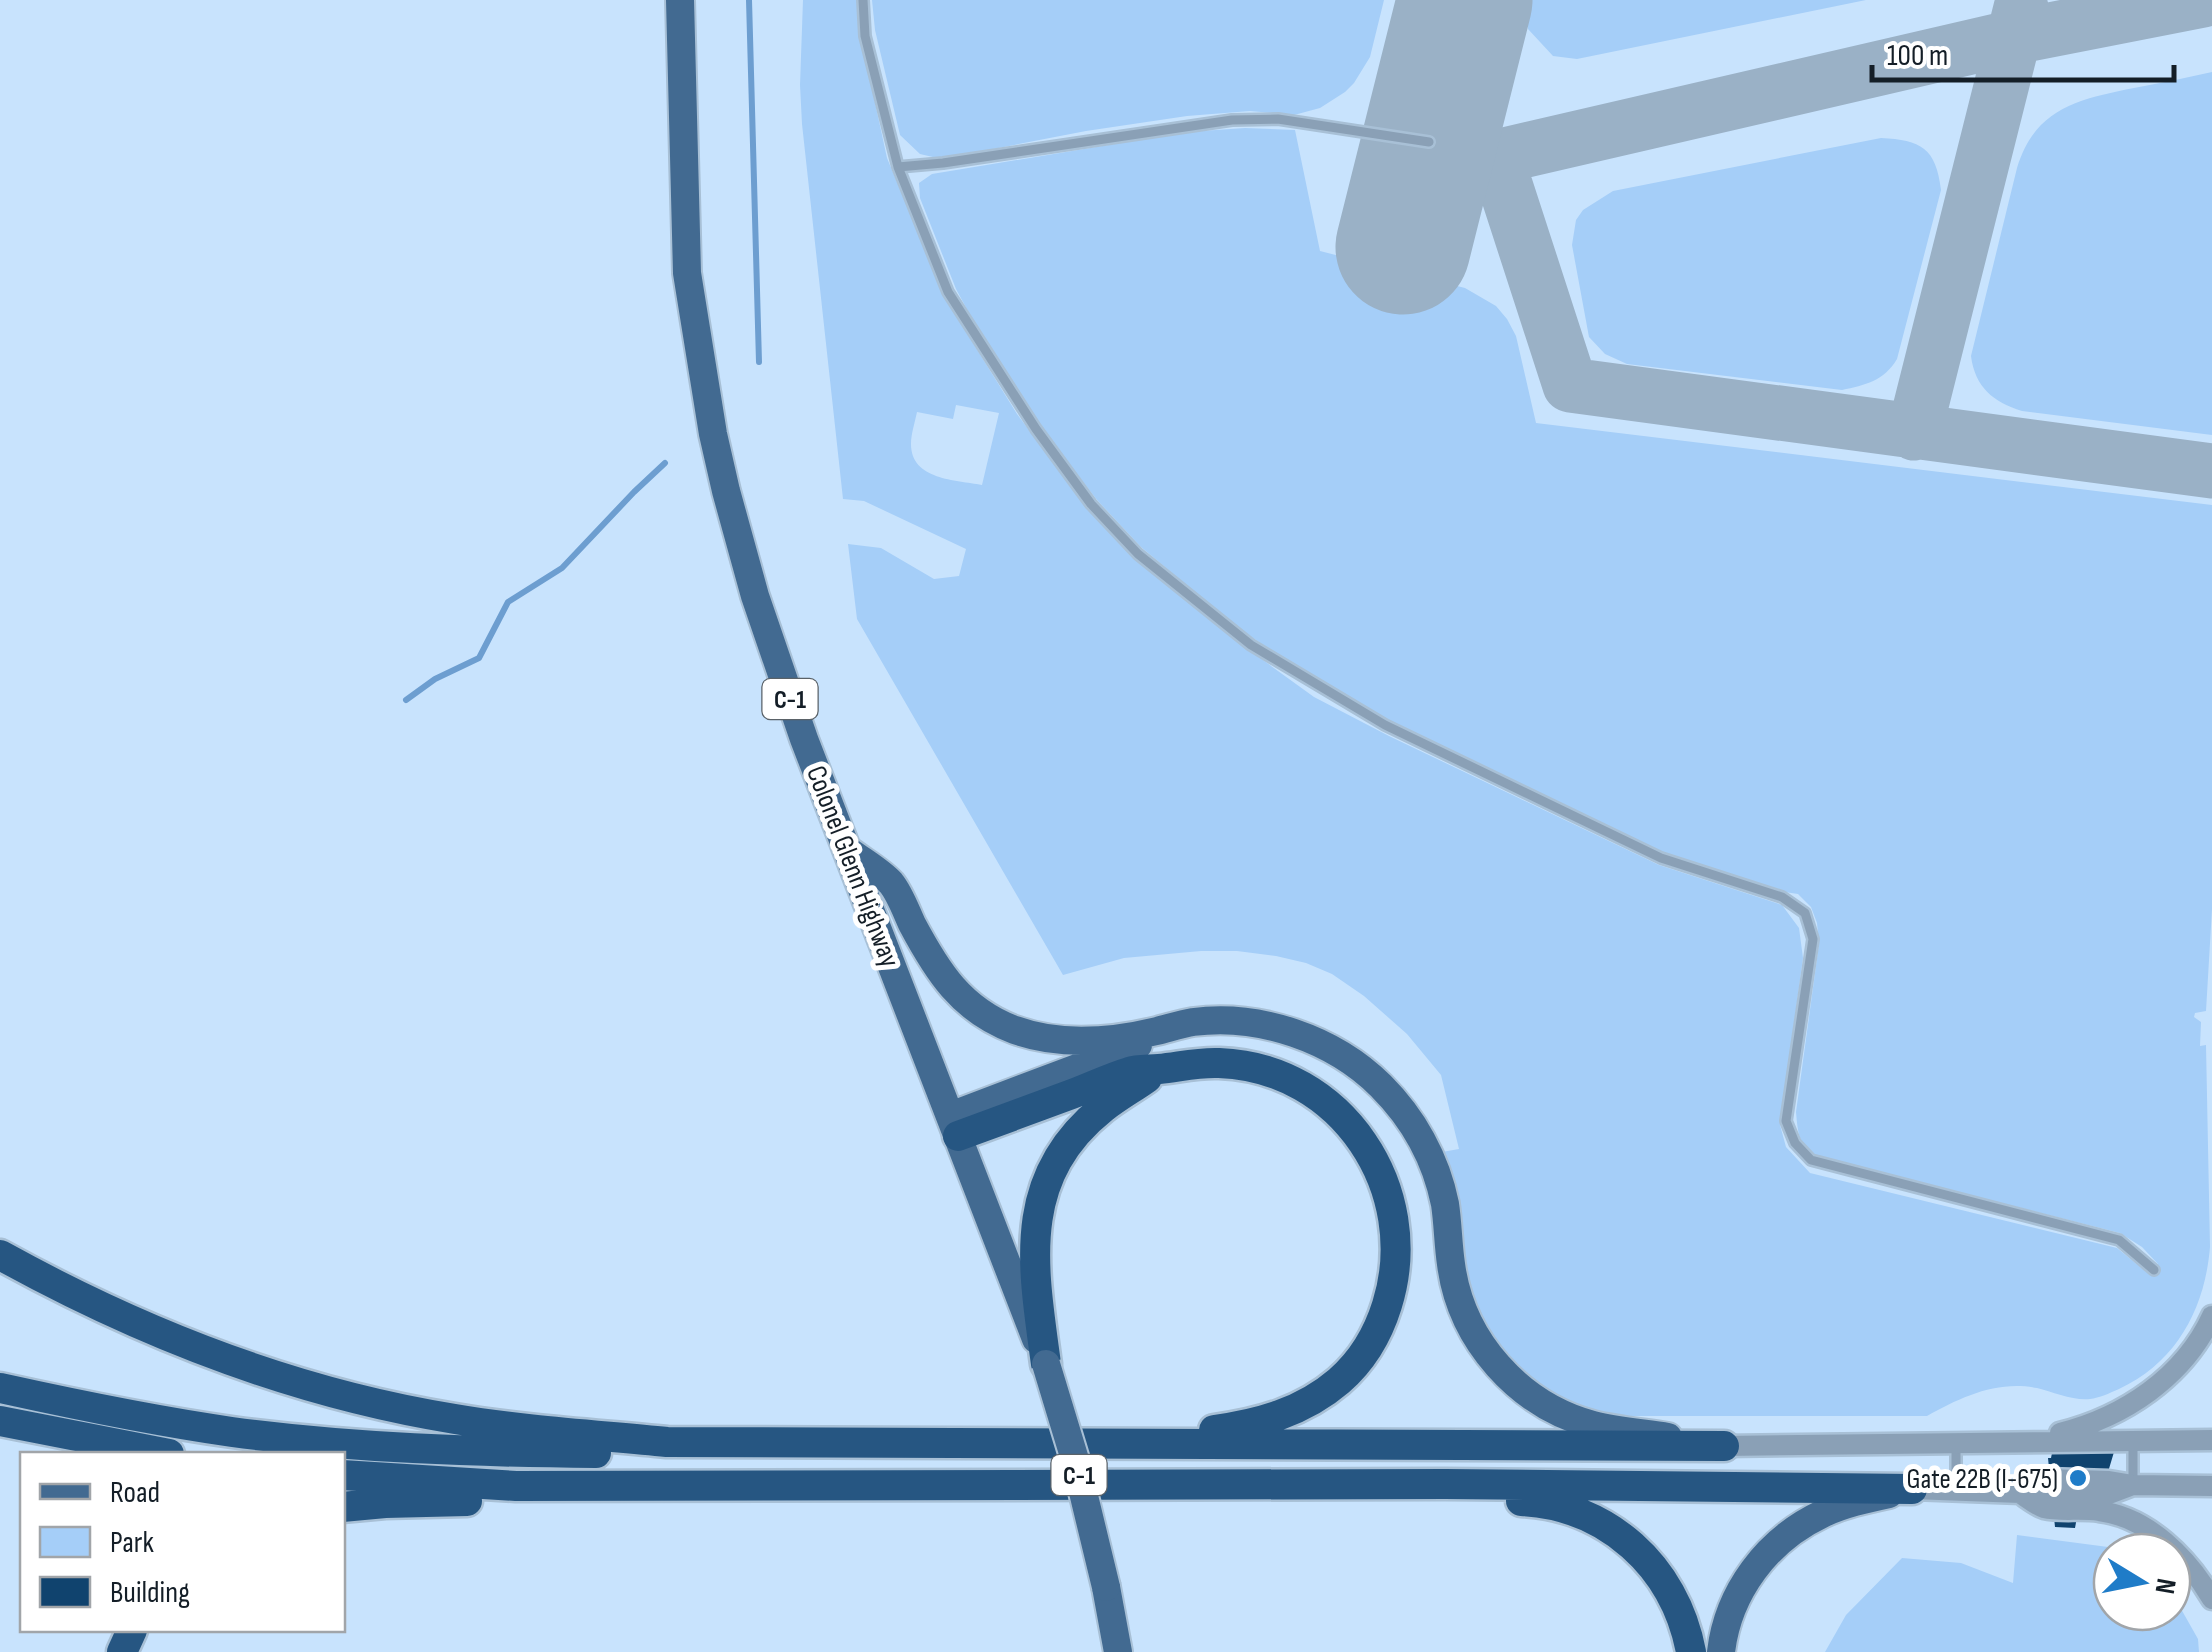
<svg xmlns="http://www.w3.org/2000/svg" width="2212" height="1652" viewBox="0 0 2212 1652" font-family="'Sofia Sans Condensed',sans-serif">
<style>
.green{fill:#a5cef8;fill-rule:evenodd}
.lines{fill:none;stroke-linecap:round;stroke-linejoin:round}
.stream{stroke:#6d9ed0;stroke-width:6}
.taxiway{stroke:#9ab1c6;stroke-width:55}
.runway{stroke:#9ab1c6;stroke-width:135}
.building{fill:#10436e}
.service-casing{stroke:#a8c0d6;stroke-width:14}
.tertiary-casing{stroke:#a8c0d6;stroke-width:25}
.primary-casing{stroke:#a8c0d6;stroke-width:32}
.motorway-casing{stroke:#a8c0d6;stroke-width:35}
.service{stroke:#8aa0b6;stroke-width:9}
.tertiary{stroke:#8aa0b6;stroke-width:20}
.primary{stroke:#426a91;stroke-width:28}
.motorway{stroke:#265682;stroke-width:30}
.primary-bridge-casing{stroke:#a8c0d6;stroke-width:32;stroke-linecap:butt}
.primary-bridge{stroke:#426a91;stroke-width:28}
.poi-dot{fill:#1f7cc8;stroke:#fff;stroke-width:4}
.labels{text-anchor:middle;stroke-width:10;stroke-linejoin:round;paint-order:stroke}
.shield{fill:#fff;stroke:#5a6268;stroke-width:2.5}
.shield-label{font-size:25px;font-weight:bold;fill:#141e27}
.street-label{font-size:28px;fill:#141e27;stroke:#fff}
.poi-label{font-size:28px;fill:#141e27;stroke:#fff;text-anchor:end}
</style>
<rect width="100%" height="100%" fill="#c8e3fd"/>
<path class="green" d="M803,0H857L861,38L887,158L945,298L1017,414L1085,505L1151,571L1227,634L1314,697L1389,736L1659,865L1782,905L1799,928L1803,958L1780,1125L1786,1147L1810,1173L2117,1248L2150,1275L2157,1273L2158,1264L2142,1247L2120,1233L1816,1156C1798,1144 1798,1133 1796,1112L1819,944L1817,923L1811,907L1798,894L1772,890L1676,859L1385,719L1316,680L1238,628L1141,547L1097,500L1040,426L995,361L956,289L920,198L919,183L932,174L1187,132L1245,128L1295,130L1320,251L1465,288L1496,306L1507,319L1516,336L1536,423L2212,505V909L2206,1011L2195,1013L2194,1017L2201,1022L2200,1046L2206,1045L2210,1247C2205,1308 2177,1362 2119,1389C2110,1393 2099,1398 2090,1399C2074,1401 2053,1392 2037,1388C1997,1380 1961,1397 1927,1416H1612L1589,1411L1564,1403L1525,1375L1501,1351L1469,1292L1442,1152L1459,1149L1441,1075L1407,1034L1364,996L1332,974L1306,963L1276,956L1237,951H1201L1124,958L1063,975L857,619L848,544L881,548L934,579L959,576L966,549L864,501L843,499L802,124L800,85ZM956,405L999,413L982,485C956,480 911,480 911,444C911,434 915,422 917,412L953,419Z
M872,0H1384L1370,57L1354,83L1345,92L1320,108L1294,115L1250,111L1187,116L1086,131L952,157L937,158L920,154L900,135L875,30Z
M1527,0H1866L1577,59L1553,56L1528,29Z
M2212,72V435L2022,411C1993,402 1975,387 1971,356L2017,168C2035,108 2079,99 2134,88C2160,83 2186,78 2212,72Z
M1881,138C1921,140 1936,148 1941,190L1897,359C1884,381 1865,385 1842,390L1627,364L1605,354L1589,337L1572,245L1576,220L1583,210L1613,191Z
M2017,1535L2108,1547L2117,1552H2112V1612H2172V1593L2198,1639L2199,1652H1825L1846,1615L1902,1558L1961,1563L2013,1583Z"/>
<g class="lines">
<path class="stream" d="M749,0L759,362
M406,700L435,679L479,658L508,602L562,568L634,492L665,463"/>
<path class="taxiway" d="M1496,157L1570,385L2212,471
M1422,172L1496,157L2014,37L2203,0
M1914,433L2021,8"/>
<path class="runway" d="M1403,247L1465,0"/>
</g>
<path class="building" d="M2103,1450V1452H2114L2094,1519L2077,1517L2075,1528L2055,1527L2048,1458H2051L2052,1453H2060V1451Z"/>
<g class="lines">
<defs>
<path id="service" d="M863,0L865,36L898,167L948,292L1036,429L1091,504L1138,554L1251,645L1385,725L1661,858L1782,897L1805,913L1813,939L1786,1121L1795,1143L1811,1160L2119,1240L2154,1270
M898,167L943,163L1232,120L1278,119L1429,142
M1956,1445V1490
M2133,1485V1443"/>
<path id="tertiary" d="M2060,1433C2124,1417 2184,1377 2212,1316
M1724,1446L2212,1440
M1912,1489L2104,1496L2133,1485
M2022,1490L2046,1479L2109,1481L2133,1485L2212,1486
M2018,1492C2026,1497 2035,1505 2044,1508C2061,1512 2081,1508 2099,1511C2148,1517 2188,1558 2212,1599"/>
<path id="primary" d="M680,0L687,273L713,434L726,491L755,596L804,739L1036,1339
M849,851C862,861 880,871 891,883C900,894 906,911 912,924C937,971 961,1010 1015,1030C1059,1046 1111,1042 1157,1031C1169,1028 1181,1024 1193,1022C1259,1013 1334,1039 1381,1086C1413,1118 1436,1159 1445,1204C1448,1224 1448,1244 1451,1264C1461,1341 1519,1405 1593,1425C1617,1431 1643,1433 1668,1437
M950,1116L1138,1045
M1106,1587L1118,1652
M1721,1652C1728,1592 1767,1540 1822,1514C1843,1504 1866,1499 1889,1494"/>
<path id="motorway" d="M958,1136C996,1122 1034,1108 1072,1094C1091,1087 1109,1078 1129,1072C1138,1069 1149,1070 1159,1069C1179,1067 1198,1062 1219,1063C1342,1067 1423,1190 1387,1305C1378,1334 1362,1361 1339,1381C1303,1412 1259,1424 1214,1430
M0,1255C143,1334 294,1393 455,1419C525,1431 596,1435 667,1442L1724,1446
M1046,1364C1033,1267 1015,1178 1103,1108C1117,1097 1133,1088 1147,1078
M0,1388C77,1405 154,1421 232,1432C353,1448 474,1452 596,1453
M0,1421L169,1454
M342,1475L516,1486L1445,1484L1912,1489
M1521,1501C1607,1505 1675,1566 1691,1652
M342,1507L385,1503L467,1501
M122,1652L132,1630"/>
</defs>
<use href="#service" class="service-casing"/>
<use href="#tertiary" class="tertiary-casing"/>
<use href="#primary" class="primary-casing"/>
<use href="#motorway" class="motorway-casing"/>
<use href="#service" class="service"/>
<use href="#tertiary" class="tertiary"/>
<use href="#primary" class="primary"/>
<use href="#motorway" class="motorway"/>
<defs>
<path id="primary-bridge" d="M1046,1364L1076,1463L1106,1587"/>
</defs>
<use href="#primary-bridge" class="primary-bridge-casing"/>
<use href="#primary-bridge" class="primary-bridge"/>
</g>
<circle class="poi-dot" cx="2078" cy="1478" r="10"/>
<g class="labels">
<g class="shield">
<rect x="762.5" y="679" width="55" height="40" rx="8"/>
<rect x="1051.5" y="1455" width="55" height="40" rx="8"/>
</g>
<g class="shield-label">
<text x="790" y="708">C-1</text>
<text x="1079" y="1484">C-1</text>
</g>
<g class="street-label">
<text transform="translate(854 866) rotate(69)" y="10">Colonel Glenn Highway</text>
</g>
<g class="poi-label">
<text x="2058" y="1488">Gate 22B (I-675)</text>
</g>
</g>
<rect x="20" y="1452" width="325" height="180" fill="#ffffff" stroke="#a1a5a9" stroke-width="2.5"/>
<rect x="40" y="1484" width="50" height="15" fill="#426a91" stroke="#a1a5a9" stroke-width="2.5"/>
<text x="110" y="1502" font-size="30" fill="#141e27">Road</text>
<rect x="40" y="1527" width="50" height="30" fill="#a5cef8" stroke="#a1a5a9" stroke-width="2.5"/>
<text x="110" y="1552" font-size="30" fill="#141e27">Park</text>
<rect x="40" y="1577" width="50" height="30" fill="#10436e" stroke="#a1a5a9" stroke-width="2.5"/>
<text x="110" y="1602" font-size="30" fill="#141e27">Building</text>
<g transform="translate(2142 1582) rotate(100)"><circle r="48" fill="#ffffff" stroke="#a1a5a9" stroke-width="2.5"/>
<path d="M0-8L18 38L0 25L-18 38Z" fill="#1f7cc8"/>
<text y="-15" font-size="28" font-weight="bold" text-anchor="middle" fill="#141e27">N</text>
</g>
<path d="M1872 65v15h302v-15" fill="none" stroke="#141e27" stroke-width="5"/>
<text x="1887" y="65" font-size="30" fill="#141e27" stroke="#ffffff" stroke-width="8" paint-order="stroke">100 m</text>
</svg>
